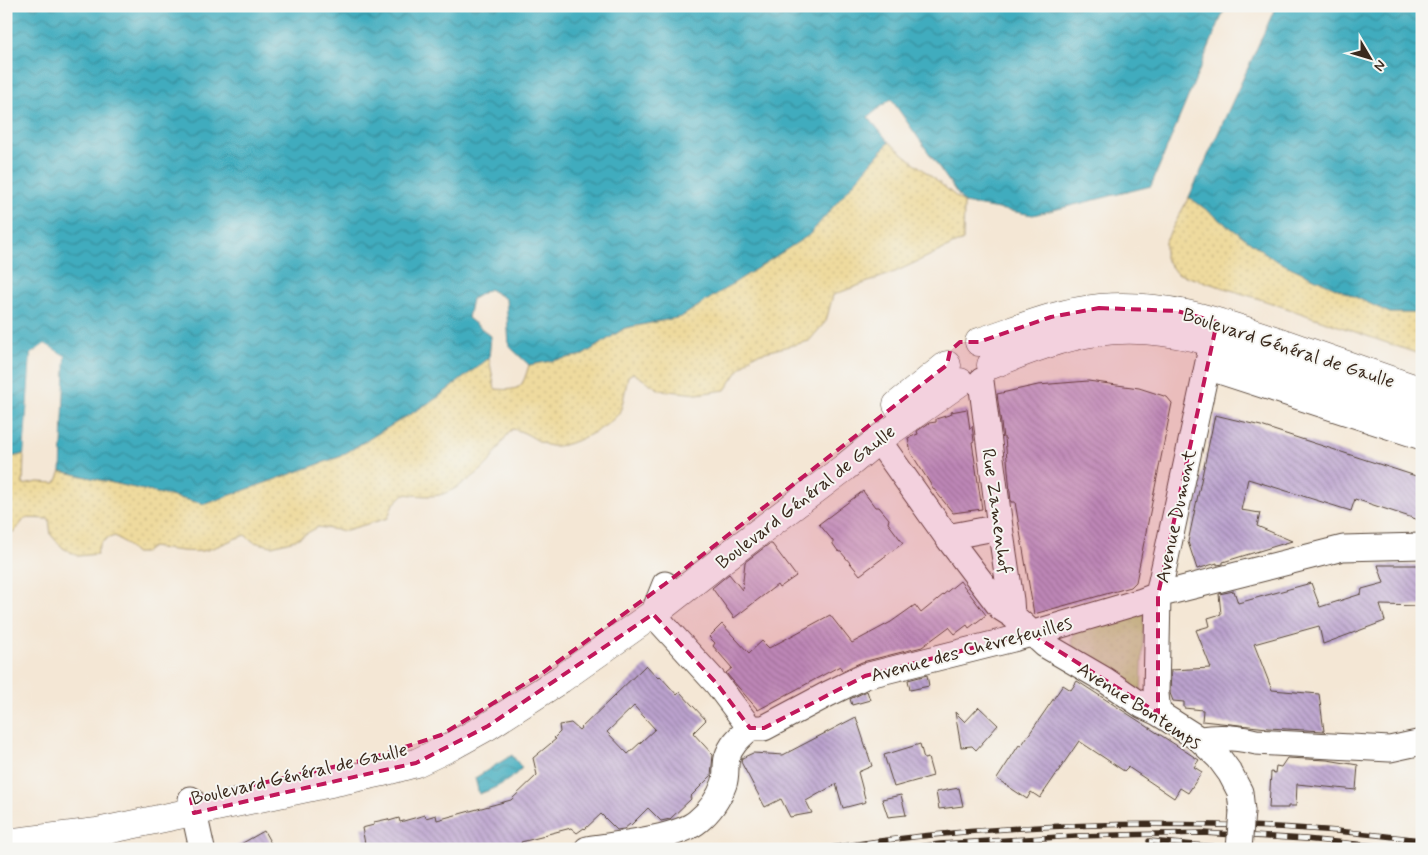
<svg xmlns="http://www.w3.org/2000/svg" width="1428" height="855" viewBox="0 0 1428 855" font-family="Mynerve,sans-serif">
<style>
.grass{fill:url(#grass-dots);stroke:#7a7c47}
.sand{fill:url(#sand-dots);stroke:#94825e}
.water{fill:url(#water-waves);stroke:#3e6b6e}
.pier{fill:#f4e7d5}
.building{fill:url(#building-back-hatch);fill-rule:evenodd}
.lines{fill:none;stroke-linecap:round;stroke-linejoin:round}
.minor-casing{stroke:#574639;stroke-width:27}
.major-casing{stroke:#574639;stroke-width:29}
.minor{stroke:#fff;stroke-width:25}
.major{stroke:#fff;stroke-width:28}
.rail-casing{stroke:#3b2a1e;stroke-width:5.5}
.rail{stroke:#f6f6f2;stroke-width:4;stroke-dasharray:11;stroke-linecap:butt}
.minor-bridge-casing{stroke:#574639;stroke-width:27;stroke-linecap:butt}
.minor-bridge{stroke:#fff;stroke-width:25}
.marked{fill:#c2185b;fill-opacity:0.2;stroke:#c2185b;stroke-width:4;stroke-dasharray:10 6;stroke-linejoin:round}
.labels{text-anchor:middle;stroke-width:4;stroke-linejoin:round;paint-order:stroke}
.street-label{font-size:19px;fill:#3b2a1e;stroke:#f6f6f2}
</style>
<defs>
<pattern id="grass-dots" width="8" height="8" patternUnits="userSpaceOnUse" patternTransform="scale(1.25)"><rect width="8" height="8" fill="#b8cd70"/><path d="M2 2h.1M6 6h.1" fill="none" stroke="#9fb061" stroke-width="1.8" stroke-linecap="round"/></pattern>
<pattern id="sand-dots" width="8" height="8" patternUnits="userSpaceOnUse" patternTransform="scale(1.25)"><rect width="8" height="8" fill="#eeda9e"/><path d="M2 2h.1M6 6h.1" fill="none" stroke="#cdbb88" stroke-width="1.8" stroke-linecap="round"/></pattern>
<pattern id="water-waves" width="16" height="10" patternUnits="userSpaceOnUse" patternTransform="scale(1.25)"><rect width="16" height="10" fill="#40acbe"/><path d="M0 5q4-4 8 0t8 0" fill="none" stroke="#378c9a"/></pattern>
<pattern id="building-back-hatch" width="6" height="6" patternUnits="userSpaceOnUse" patternTransform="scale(1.25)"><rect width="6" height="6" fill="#bba2ce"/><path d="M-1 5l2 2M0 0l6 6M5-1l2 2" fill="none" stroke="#9984a7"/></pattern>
</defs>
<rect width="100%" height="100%" fill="#f6f6f2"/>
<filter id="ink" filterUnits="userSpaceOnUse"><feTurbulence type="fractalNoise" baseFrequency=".02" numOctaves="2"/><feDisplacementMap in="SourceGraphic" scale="10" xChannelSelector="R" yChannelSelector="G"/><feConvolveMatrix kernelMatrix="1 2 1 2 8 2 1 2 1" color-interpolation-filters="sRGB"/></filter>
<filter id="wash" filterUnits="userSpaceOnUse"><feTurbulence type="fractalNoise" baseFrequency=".0096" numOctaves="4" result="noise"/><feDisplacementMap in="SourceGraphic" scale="20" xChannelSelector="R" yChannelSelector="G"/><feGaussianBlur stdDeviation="1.12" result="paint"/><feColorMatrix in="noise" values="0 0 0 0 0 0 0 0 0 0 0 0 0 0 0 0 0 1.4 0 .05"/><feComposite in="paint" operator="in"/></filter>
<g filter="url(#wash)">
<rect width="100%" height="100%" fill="#f4e7d5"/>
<path class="grass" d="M1144,611L1141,697L1075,652L1071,641L1076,630Z"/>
<path class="sand" d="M889,142L964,203L963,240L895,272L833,295L826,321L809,341L753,355L738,371L725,390L697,394L660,390L633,373L628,376C626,385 623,406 619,413C608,428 569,448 551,446C541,445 527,431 512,429C503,439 498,450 490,461C482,472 452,493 439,495C427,497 415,495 404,494L392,506L388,518L343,531L318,527L295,540L272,546L254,542L245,535C232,539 220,546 207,550C193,554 167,549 152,547L144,553H134L125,543L115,536C104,539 99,542 97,554L78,556L63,548L51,535L49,519L25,518L16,530L6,536V458L24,454L23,485L38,482L56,483L61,471L205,504L339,457L437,398L489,358L495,389C521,391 522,388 529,365L583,355L625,328L681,317L808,235Z
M1189,197L1275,260L1390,313H1422V355L1263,300L1176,273L1165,258V242Z"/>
<path class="water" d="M6,6H1226L1151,186L1033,215L964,203L891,99L868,117L889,142L809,235L681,317L625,328L583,355L529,365L509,346L506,299L489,289L472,299L468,318L491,336L489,358L437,398L339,457L205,504L61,471L65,356L45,344L31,354L24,454L6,458Z
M1276,6H1422V313H1390L1275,260L1189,197Z
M512,755L522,768C510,781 496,788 479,794L475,778Z"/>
<path class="pier" d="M45,344L65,356L60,473L59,471L63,357L45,347L33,355L27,454L24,457L31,354Z"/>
<g id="blocks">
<path class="building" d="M1088,381L1139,388L1167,397L1172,403L1136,582L1131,587L1034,614L1015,502H1011L1005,438H1003L997,394L1038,385Z
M967,409L970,429L972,426L974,441L972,442L982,509L953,513L933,488L911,453L908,438L918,434L917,431L929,423L936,422V419L952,414L951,412Z
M1215,415L1261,426L1422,478V521L1355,499L1351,511L1248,479L1241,510L1260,513L1257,526L1292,541L1223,562V564L1217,565V563L1197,569L1188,542Z
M863,491L875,507H879L889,519L888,523L903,543L860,575L841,552L838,551L833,544V541L819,524Z
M769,544H772L796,576L779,588L777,585L734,618L712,588L729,574L742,590L745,562Z
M1378,565H1422V606L1380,605L1385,621L1323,644L1319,626L1254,644L1272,690L1319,694L1324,731L1268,728L1202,721L1203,710L1184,708V702L1173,701L1170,693L1171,670L1211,668L1196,630L1210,626L1208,618L1221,614L1219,594L1234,591L1238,603L1311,583L1320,607L1361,594L1362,589L1384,583Z
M960,581L986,615L969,628L967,625L955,634L949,627L922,647L862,662L842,671L840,666L758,710L726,673L732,668L713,646L715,643L709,637L722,624L749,653L762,641L769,648L830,615L852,643L891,622L915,605L921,613Z
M646,665L658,678L660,676L677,695L680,692L706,720L693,733L713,755L711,776L690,797L691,799L670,819L661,821L648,808L631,825L630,824L624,829L617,830L601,814L585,829L584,828L577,833L571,828L544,835L545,836L521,842L522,845L508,849H366L362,828L374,825V822L388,819L389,821L399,818L400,822L425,815L426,818L436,815L437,820L511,800L537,775L533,758L556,739L554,738L560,732L559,725L571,723L579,730ZM634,706L655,729L628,754L607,732Z
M927,675L929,686L910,690L908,680Z
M1077,681L1199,760L1194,767L1202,772L1188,793L1180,788L1174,798L1128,767L1124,771L1079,741L1040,798L1031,792L1027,799L997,779L1019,745L1021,746L1063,685L1071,690Z
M867,691L870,700L852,705L850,699Z
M979,707L998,725L976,750L972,746L961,747L955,712L965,722Z
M856,717L872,766L858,772L866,802L843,808L836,784L806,801L812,813L790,817L781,799L765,807L741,762L742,758L753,753L783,755Z
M920,744L924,759L928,758L933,776L894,787L884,755Z
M1287,758L1327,760L1358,765L1356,790L1297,784L1296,806H1288V808H1269L1271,772L1275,773L1276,766L1281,767Z
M959,788L963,806L939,809L936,792Z
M901,795L906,815L888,817L882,799Z
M264,831L274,849H232Z"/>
</g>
</g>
<g filter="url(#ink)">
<use href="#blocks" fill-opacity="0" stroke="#574639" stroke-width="1"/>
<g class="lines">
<defs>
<path id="minor" d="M1207,367L1422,437
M981,381L1000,527L1011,600L1012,615
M878,440L947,537L1001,608L1012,615L1045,645L1105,680L1143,706L1158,713L1199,739L1219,758L1230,773L1240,792L1242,811
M947,537L1000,527
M665,584L653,614L717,684L750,728
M1158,713L1156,694L1158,595L1216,325
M1199,739C1219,736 1237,737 1256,742L1390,749L1422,742
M191,799L202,849
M587,849C613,845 679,838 698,821C709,812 719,798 724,784C727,776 725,766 727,758C731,744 740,737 750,728H764L828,694L865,676L1017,638L1142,601L1158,595L1343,548L1422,546"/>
<path id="major" d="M979,342C1019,329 1058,312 1100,308C1169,302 1225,324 1289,345C1333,360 1377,376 1422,391
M991,365C1025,351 1061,337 1098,332C1130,327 1166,331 1197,338L1422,415
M897,405L947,365
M6,843L97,832L383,772L416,763L452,746L488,726L561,679L653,614L722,560L844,468L878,440L960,382"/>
</defs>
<use href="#minor" class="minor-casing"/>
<use href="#major" class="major-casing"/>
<use href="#minor" class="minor"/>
<use href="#major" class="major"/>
<defs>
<path id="rail" d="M1149,841L1241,849
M823,849C983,824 1147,819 1309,829C1347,831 1384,836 1422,840
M902,849L940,844L1076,836L1203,833L1305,839L1407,849"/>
</defs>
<use href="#rail" class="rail-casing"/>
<use href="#rail" class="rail"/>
<defs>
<path id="minor-bridge" d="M1239,849L1242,811"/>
</defs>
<use href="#minor-bridge" class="minor-bridge-casing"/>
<use href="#minor-bridge" class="minor-bridge"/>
</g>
</g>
<path class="marked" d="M1099,308L1177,311L1217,322L1158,595V713L1030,633L865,676L764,728H750L717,684L653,614L488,726L416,763L194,813L191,799L369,759L441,735L541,674L665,584L947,365L950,351L960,342H979L1051,317Z"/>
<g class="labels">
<g class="street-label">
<text transform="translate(1289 347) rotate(18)" y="7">Boulevard Général de Gaulle</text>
<text transform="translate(805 496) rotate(-38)" y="7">Boulevard Général de Gaulle</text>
<text transform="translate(998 511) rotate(82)" y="7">Rue Zamenhof</text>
<text transform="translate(1175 516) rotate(-78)" y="7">Avenue Dumont</text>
<text transform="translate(971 648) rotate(-15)" y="7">Avenue des Chèvrefeuilles</text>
<text transform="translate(1140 705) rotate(33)" y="7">Avenue Bontemps</text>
<text transform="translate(299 773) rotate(-13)" y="7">Boulevard Général de Gaulle</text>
</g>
</g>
<rect width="1428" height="855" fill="none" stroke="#f6f6f2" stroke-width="25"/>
<g transform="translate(1370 58) rotate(128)" stroke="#f6f6f2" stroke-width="4" paint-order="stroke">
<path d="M0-4L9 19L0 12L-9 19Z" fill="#3b2a1e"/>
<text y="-8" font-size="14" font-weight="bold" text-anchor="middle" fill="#3b2a1e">N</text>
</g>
</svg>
